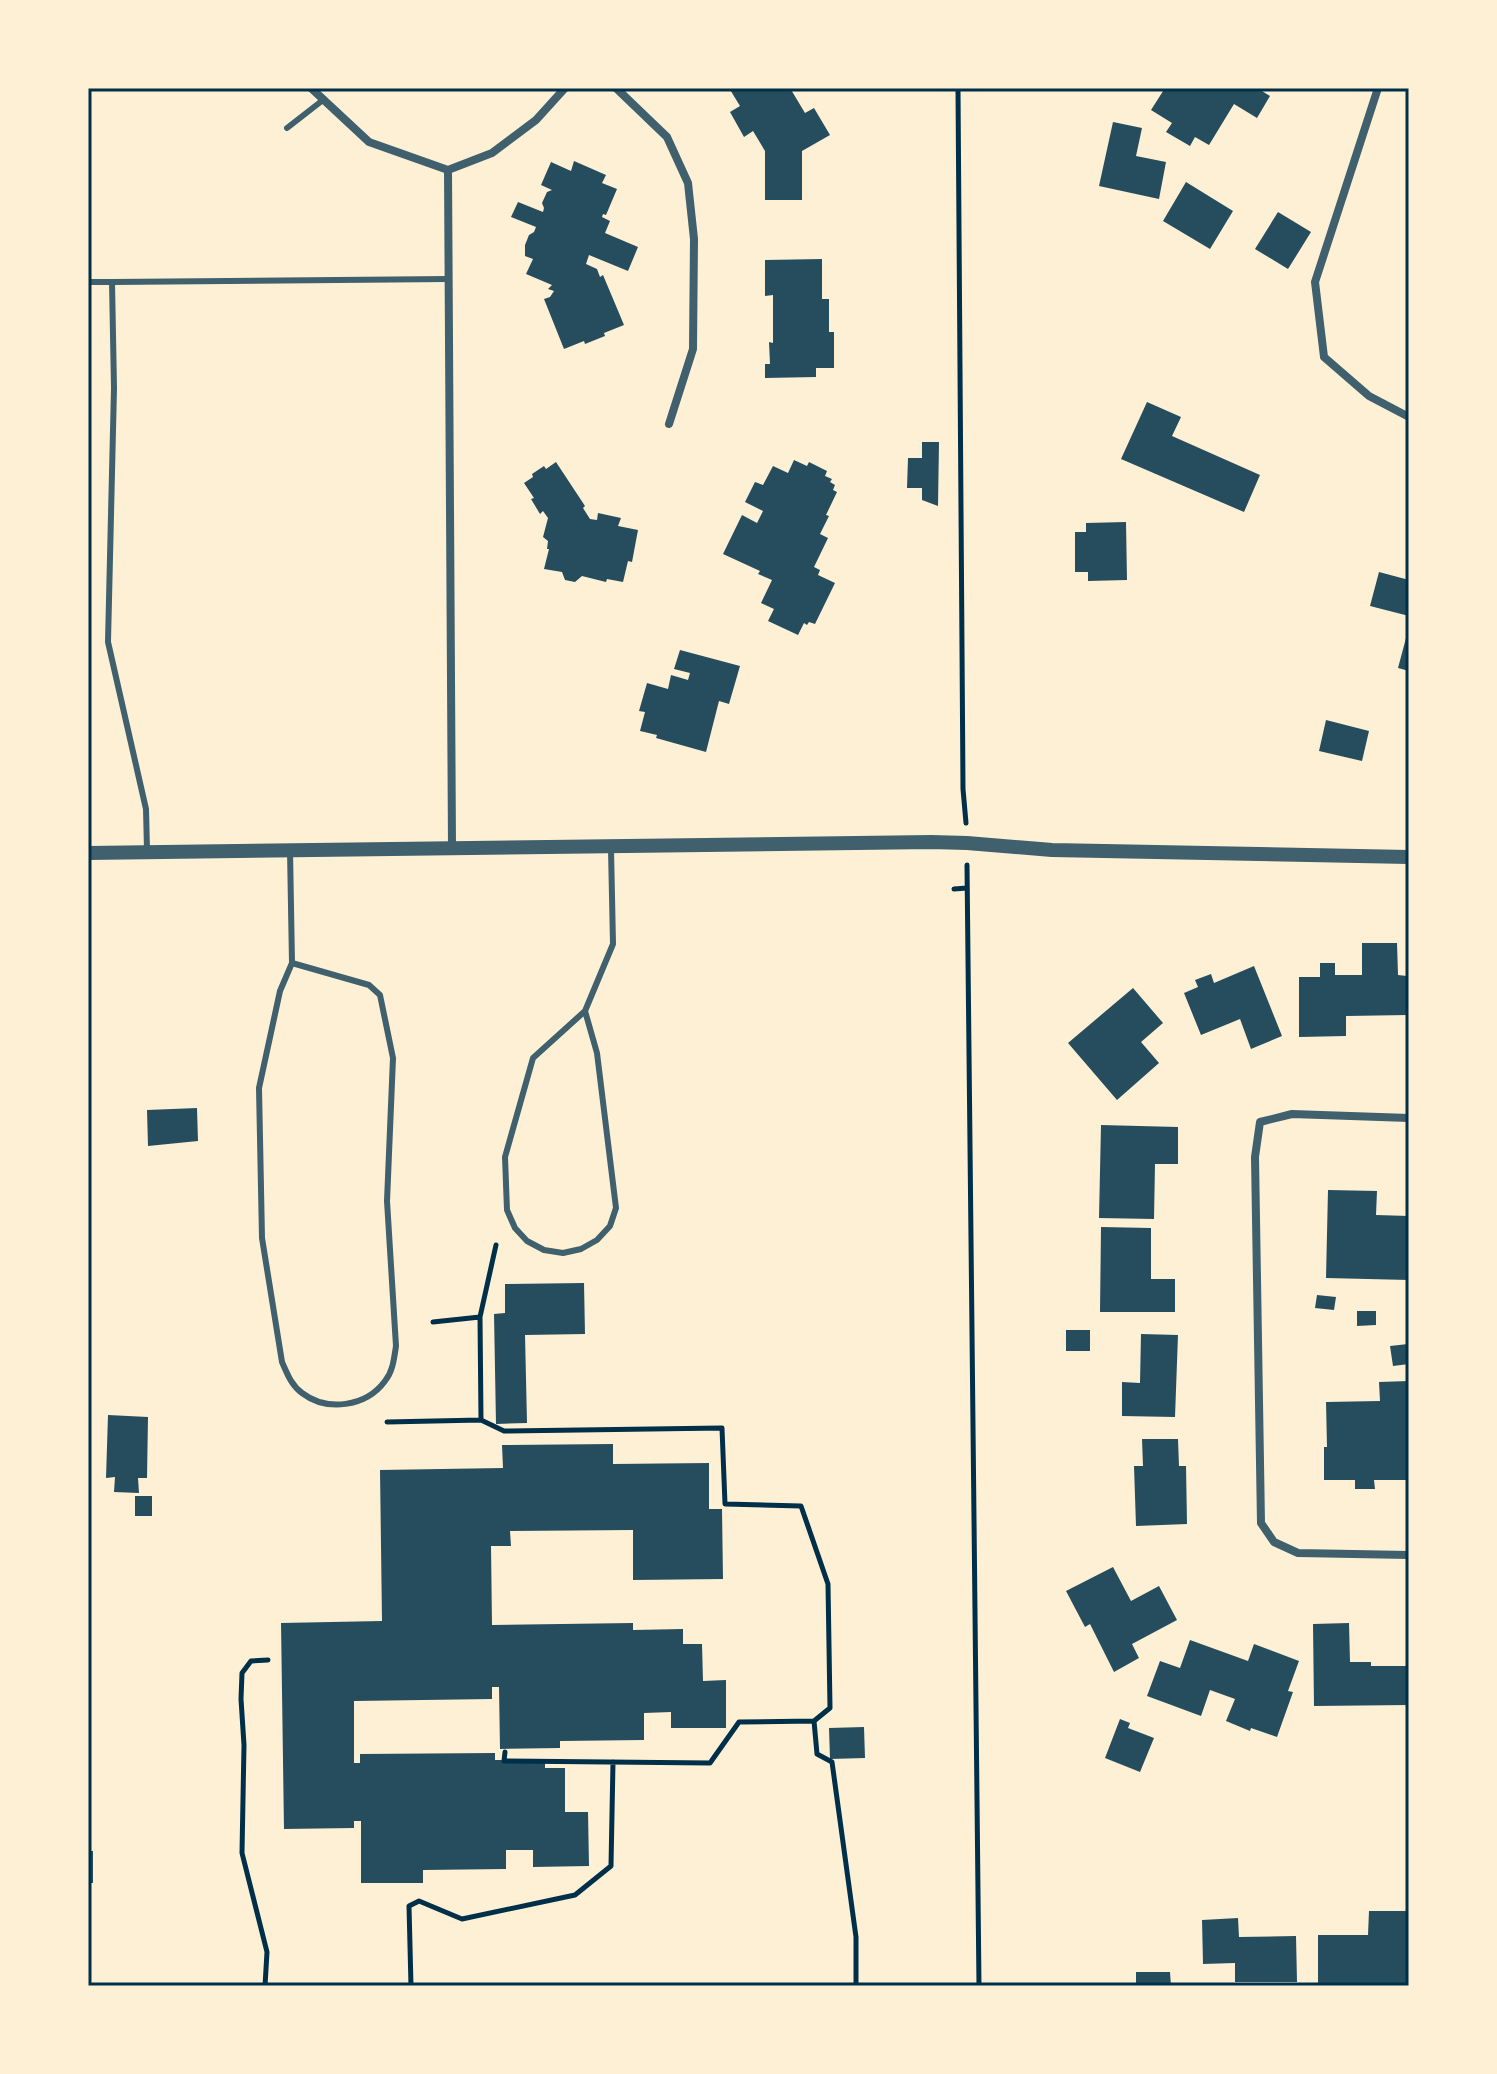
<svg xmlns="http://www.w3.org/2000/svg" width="1497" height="2074" viewBox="0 0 1497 2074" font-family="Helvetica,sans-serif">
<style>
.building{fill:#264d5e}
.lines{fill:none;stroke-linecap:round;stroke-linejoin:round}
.path{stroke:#003049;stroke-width:5}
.service{stroke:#3f606c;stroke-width:6}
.minor{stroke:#3f606c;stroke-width:8}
.tertiary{stroke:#3f606c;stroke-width:14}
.neatline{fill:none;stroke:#003049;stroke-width:3}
</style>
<rect width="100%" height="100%" fill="#fdf0d5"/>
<path class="building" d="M729,88H790L805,113L814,108L830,135L802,151V200H765V151L753,131L744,137L730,112L740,106Z
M1165,88H1257L1270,96L1257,118L1234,104L1209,145L1195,137L1190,146L1166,132L1172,123L1151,110Z
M1113,122L1142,128L1136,156L1166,162L1159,199L1099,186Z
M574,161L606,175L602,183L617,189L606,215L603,214L602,217L610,221L605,233L638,247L628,271L589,255L586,264L597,269L600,277L603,275L624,325L604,333L605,336L585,344L584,341L564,349L544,299L550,297L554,291L548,289L552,285L526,274L533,259L525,256V245L529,235L534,232L536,227L511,217L518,202L543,212L544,208L542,203L547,192L552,190L541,185L551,162L571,171Z
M1186,182L1233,211L1210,249L1163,221Z
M1278,212L1311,232L1288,269L1255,249Z
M822,259V299H829V332H834V368H816V377L765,378V364H770L769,342L773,343V295L765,296V260Z
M1147,402L1181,417L1172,436L1260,475L1244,512L1121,459Z
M922,442H939L938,506L922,500V488H907L908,458H922Z
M794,460L807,466L809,462L827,471L825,476L832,479L830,482L835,485L833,490L837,492L826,515L829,516L820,534L828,538L814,567L820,570L818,575L835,583L815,624L809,622L807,625L804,623L798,635L768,621L774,609L761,603L772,580L758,574L760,571L723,554L742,515L757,523L763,511L745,502L755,482L763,485L773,466L788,473Z
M556,462L585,506L583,508L590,519L597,520L598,513L621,518L618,526L638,530L632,562L628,561L623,582L607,579L606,582L582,576L575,582L565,580L562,572L544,569L549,549H547L548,541L543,537L548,518L543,511L540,514L531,499L534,498L524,483L533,477L532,474L544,466L546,469Z
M1126,522L1127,580L1088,581V572H1075V532H1086V523Z
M1379,572L1409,580V616L1370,606Z
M1406,638L1409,639V671L1398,668Z
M680,650L740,666L729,704L719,701L706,752L656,738L657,735L640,731L645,712L639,711L647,683L668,689L671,675L688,680L690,673L674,669Z
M1326,720L1369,731L1362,761L1319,751Z
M1362,943H1397L1398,975L1407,976L1408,1015L1346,1016V1036L1299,1037V977H1320V963H1335V975H1362Z
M1254,966L1282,1036L1251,1049L1240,1019L1201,1035L1184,993L1198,987L1195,980L1211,974L1214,983Z
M1133,988L1163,1023L1141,1042L1159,1063L1117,1100L1068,1043Z
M197,1108L198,1141L148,1146L147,1110Z
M1101,1125L1178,1127V1164H1155L1154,1219L1099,1218Z
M1328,1190L1377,1191L1376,1215L1409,1216V1280L1326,1278Z
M1101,1227L1151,1228V1279H1175V1312H1100Z
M584,1283L585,1334L525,1335L527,1423L496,1424L494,1314L505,1313V1284Z
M1317,1295L1336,1297L1334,1310L1315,1308Z
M1357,1311H1376V1325L1357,1326Z
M1066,1330H1090V1351H1066Z
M1141,1334L1178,1335L1175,1417L1122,1416V1382L1140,1383Z
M1408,1344L1409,1364L1393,1366L1390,1346Z
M1409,1381V1408H1407L1409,1480H1374L1375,1489H1355V1480H1324V1447H1327L1326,1402L1380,1401L1379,1382Z
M108,1415L148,1417L147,1478H138L139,1493L114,1492L115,1477L106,1478Z
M1142,1439H1178L1179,1466H1186L1187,1524L1136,1526L1134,1466H1143Z
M613,1444V1464L709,1463V1509H722L723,1579L633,1580V1530L510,1531L511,1546H491L492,1625L633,1623V1630L683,1629V1644H702L703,1681L726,1680V1728H671V1712L644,1713V1740L560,1741V1748L500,1749L499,1687H492V1699L354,1701V1763H360V1754L495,1753V1760H545V1768H565V1812H588L589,1866L533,1867V1850H506V1869L423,1870V1883H361V1821H354V1828L284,1829L281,1623L382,1621L380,1470L503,1468L502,1445Z
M135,1496H152V1516H135Z
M1113,1567L1131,1601L1159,1586L1177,1620L1132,1644L1139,1658L1114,1672L1090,1624L1085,1627L1066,1591Z
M1349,1623L1350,1662H1371V1666H1407L1408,1705L1314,1706L1313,1624Z
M1190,1640L1248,1661L1254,1644L1299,1661L1288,1691L1293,1692L1277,1737L1251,1728L1250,1731L1226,1721L1235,1699L1210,1690L1201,1716L1147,1696L1160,1661L1180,1668Z
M1120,1719L1130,1723L1128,1728L1154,1738L1140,1772L1105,1758Z
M864,1727L865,1758L830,1759L829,1728Z
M88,1851H93V1883H88Z
M1369,1911H1409V1984H1318V1935H1368Z
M1238,1918L1239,1937L1296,1936L1297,1982H1235V1963L1203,1964L1202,1920Z
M1136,1972H1170L1171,1986H1136Z"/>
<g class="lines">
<path class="path" d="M958,88L963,789L966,823
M967,865L979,1986
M954,889L967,888
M433,1322L480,1317L496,1245
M481,1420L504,1431L722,1428L725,1504L801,1506L828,1584L830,1708L814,1721L817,1754L832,1762L856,1937V1986
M387,1422L481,1420L480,1317
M505,1752L504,1761L710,1763L739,1722L814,1721
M265,1986L267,1952L242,1853L244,1745L241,1699L242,1673L251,1661L268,1660
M411,1986L409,1906L419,1901L462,1919L575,1895L611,1866L613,1762"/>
<path class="service" d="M287,128L323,100
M88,282H112
M147,850L146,809L108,642L114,388L112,282L448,279
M290,850L292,963
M292,963L369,985L380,995L393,1058L387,1201L396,1346C394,1359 393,1371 385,1381C366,1407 327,1412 302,1393C291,1385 287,1373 282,1362L262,1238L259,1088L280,991Z
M585,1011L597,1053L616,1208L610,1226L597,1240L581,1249L563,1253L544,1250L527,1241L515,1228L507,1210L505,1157L533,1058L585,1011L613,944L611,849"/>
<path class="minor" d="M311,88L369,142L448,170L492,153L536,120L565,88
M616,88L667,137L688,183L694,239L693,349L669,424
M1378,88L1315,282L1324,357L1369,396L1409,417
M448,170L452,848
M1409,1118L1292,1114L1260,1122L1255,1157L1261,1523L1274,1542L1298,1553L1409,1555"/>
<path class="tertiary" d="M88,853L931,842L967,843L1052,850L1409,857"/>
</g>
<rect width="1497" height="2074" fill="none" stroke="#fdf0d5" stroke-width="180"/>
<rect x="90" y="90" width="1317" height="1894" class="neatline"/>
</svg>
